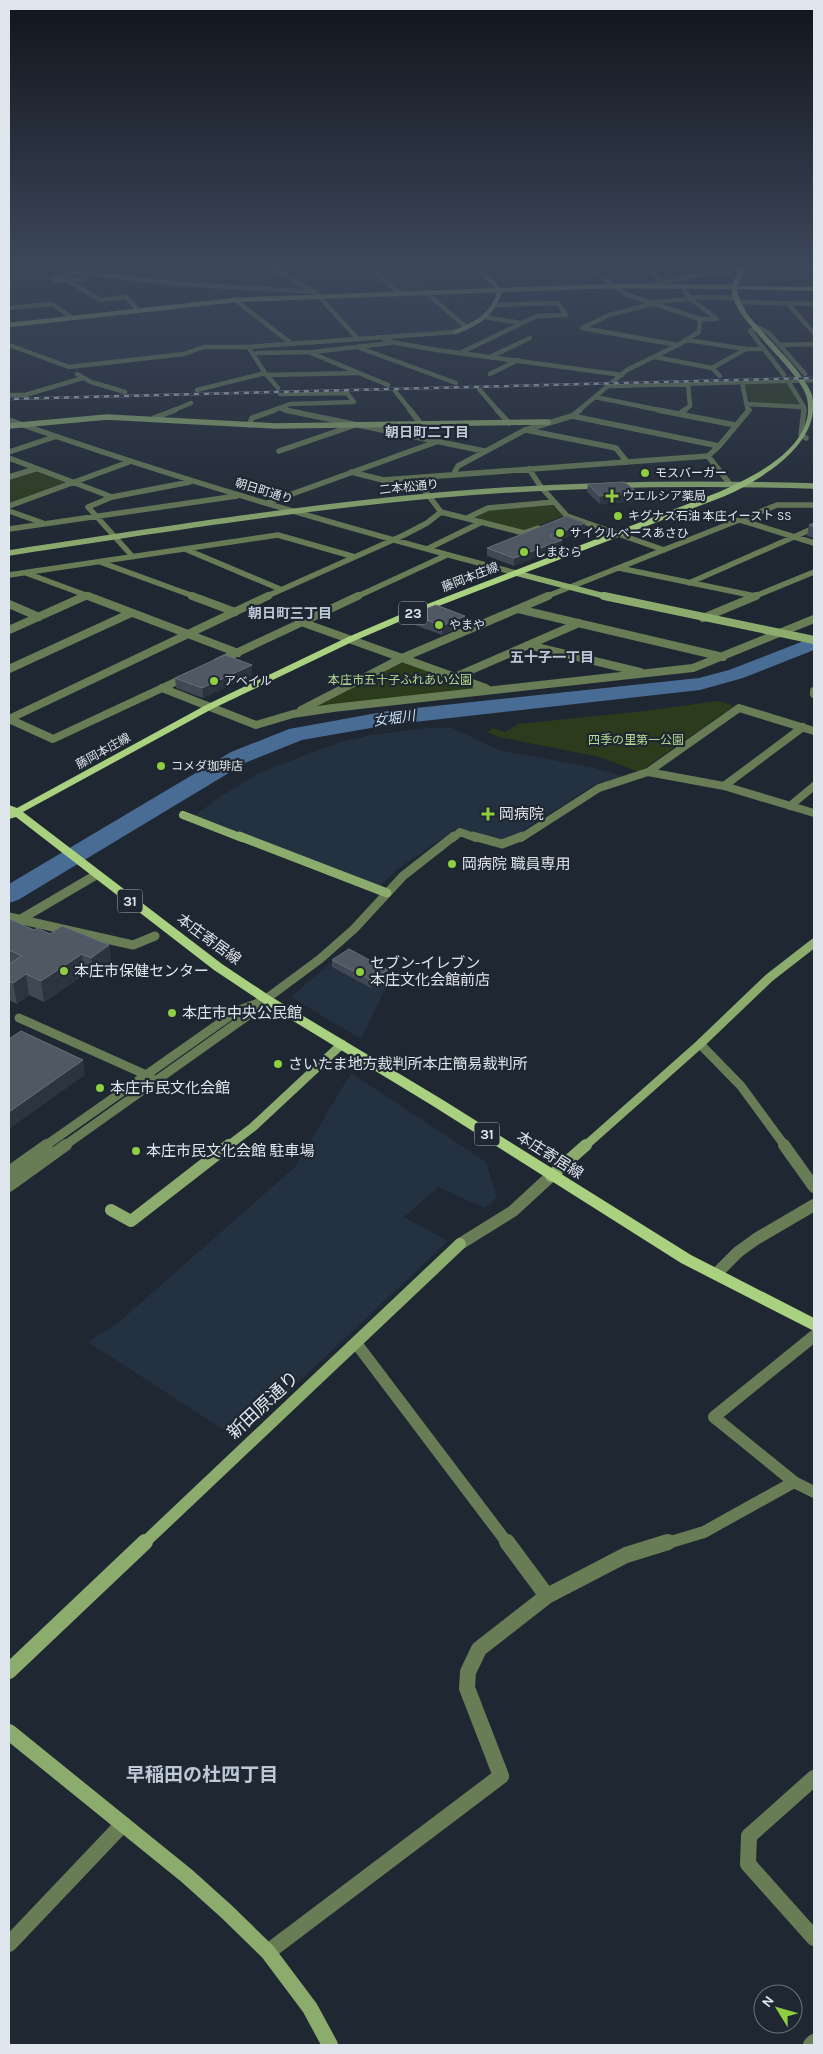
<svg xmlns="http://www.w3.org/2000/svg" width="823" height="2054" viewBox="0 0 823 2054" font-family="Karla,'Noto Sans JP',sans-serif">
<style>
.built{fill:#243140}
.green{fill:#2c3b1b}
.lines{fill:none;stroke-linecap:round;stroke-linejoin:round}
.river{fill:#496c95;fill-rule:evenodd}
.street-far5{stroke:#687c55;stroke-width:4.5}
.street-far4{stroke:#687c55;stroke-width:5.5}
.street-far3{stroke:#687c55;stroke-width:8}
.street-far2{stroke:#687c55;stroke-width:9}
.street-far1{stroke:#687c55;stroke-width:12}
.street{stroke:#687c55;stroke-width:16}
.secondary-far5{stroke:#8cac6e;stroke-width:4.5}
.secondary-far4{stroke:#8cac6e;stroke-width:5.5}
.secondary-far3{stroke:#8cac6e;stroke-width:8}
.secondary-far2{stroke:#8cac6e;stroke-width:9}
.secondary-far1{stroke:#8cac6e;stroke-width:12}
.secondary{stroke:#8cac6e;stroke-width:16}
.primary{fill:#a9d180;fill-rule:evenodd}
.rail-casing{stroke:#bcc3ca;stroke-width:2.5}
.rail{stroke:#1f2732;stroke-width:2;stroke-dasharray:5;stroke-linecap:butt}
.wall{fill:#3f4853}
.shaded-wall{fill:#2b343f}
.building{fill:#505963;stroke:#676f78}
.poi-dot{fill:#8fcd41;stroke:#1f2732;stroke-width:2}
.labels{text-anchor:middle;stroke-width:4.5;stroke-linejoin:round;paint-order:stroke}
.far-poi-label{font-size:12px;fill:#dfe5ec;stroke:#1f2732;text-anchor:start}
.far-street-label{font-size:12px;fill:#dfe5ec;stroke:#1f2732}
.far-park-label{font-size:12px;fill:#b5db90;stroke:#1f2732}
.far-neighbourhood-label{font-size:14px;font-weight:bold;fill:#bdc9d6;stroke:#1f2732}
.shield{fill:#1f2732;stroke:#a5acb4;stroke-width:1}
.shield-label{font-size:14px;font-weight:bold;fill:#dfe5ec}
.far-water-label{font-size:14px;font-style:italic;fill:#c9def8;stroke:#1f2732}
.poi-label{font-size:15px;fill:#dfe5ec;stroke:#1f2732;text-anchor:start}
.street-label{font-size:15px;fill:#dfe5ec;stroke:#1f2732}
.near-street-label{font-size:18px;fill:#dfe5ec;stroke:#1f2732}
.near-neighbourhood-label{font-size:19px;font-weight:bold;fill:#bdc9d6;stroke:#1f2732}
</style>
<rect width="100%" height="100%" fill="#1f2732"/>
<path class="built" d="M493,291L490,300L467,302L471,306L487,305L486,311L464,325L447,309L457,308L452,303H440L430,294Z
M424,294L462,327L452,331L359,337L324,298Z
M233,302L287,343L245,346H202L181,353L68,366L18,348L9,341V327Z
M428,728H452L499,750L595,768L623,776L596,784L512,837L500,840L490,839L456,829L395,871L379,887L194,816L220,797L259,773L308,754L341,742L370,735Z
M343,952L391,976L361,1039L291,997Z
M351,1073L486,1162L497,1197L485,1208L438,1187L404,1217L448,1241L238,1439L88,1342L119,1322L295,1167Z"/>
<path class="green" d="M409,270L414,274L472,270L477,275H469L473,278L451,280L445,277L426,278L437,291L401,292L379,272Z
M783,382C793,385 795,397 798,406L751,403L745,384Z
M32,472H37L63,481V483L9,504V479Z
M549,504L552,505L564,516L522,531L476,519V517L491,510Z
M403,662L473,685L474,689L320,707L316,705L397,663Z
M717,701L734,706L639,772L600,757L499,737L487,732L493,728L505,732L518,724L645,711Z"/>
<g class="lines">
<path class="river" d="M814,637V650L743,678L700,690L388,725L302,740L247,762L18,900L9,903V884L231,752L289,729L388,711L699,678L729,670Z"/>
<path class="street-far5" d="M9,265L181,284L315,292
M86,265L97,268L109,265
M186,265L189,267L213,265
M266,265L315,292L357,338
M367,265L399,293
M584,265L625,294L700,319H717L692,300L681,286
M272,269L328,265
M544,271L589,268
M651,271L662,282
M86,278L67,280L100,300L126,297L138,310
M67,280L55,281L52,278L70,276
M646,286L692,276L802,265
M425,292L466,327
M688,297L737,298
M235,300L292,344
M654,302L691,299
M738,302L814,304
M652,304L609,315L582,328L678,345
M788,304L814,333
M9,308L52,304L71,317
M484,317L521,323
M755,326L769,333L805,374
M757,329L750,331L784,375
M383,338L391,342L437,350L622,375
M687,340L746,349H764
M9,345L69,367L184,354L204,347H248L455,332
M779,345L814,344
M249,348L265,373L278,388
M360,348L456,383
M462,352L537,316L566,315L558,303L495,305
M257,353L313,352L390,343
M311,353L388,385
M492,356L530,338
M655,357L712,368L720,376
M712,368L746,349
M77,374L91,382L125,392
M490,374L518,360
M268,375L358,373
M788,381L804,407V411
M742,382L748,411
M611,386L814,380
M479,389L498,411
M197,390L265,373
M395,391L411,411
M9,395H25L83,378
M595,397L664,411
M747,404L804,407
M278,408L291,411
M172,411L191,403
M272,411L290,404L354,402L347,393L280,394
M578,411L627,370L678,345L699,332L700,319
M683,411L690,406L688,383"/>
<path class="street-far4" d="M285,410L484,451
M410,410L421,424
M497,410L509,423
M658,410L735,425
M804,410L801,435L806,438
M679,414L685,410
M572,416L719,446
M154,418L175,410
M9,420C176,479 345,528 516,573
M249,425L252,418L275,410
M526,430L616,448L627,462
M279,451L355,425
M9,452L54,437
M708,456L729,483
M9,458L112,497
M529,469L541,487L567,516L664,550
M351,472L383,480L708,456L719,446L749,410
M453,475L458,466L525,430L572,416L580,410
M9,477L35,469
M415,478L441,512L524,533L538,528
M267,503L436,442
M9,506L129,462
M9,511L43,523
M467,518L488,508L554,502
M740,520L814,543
M9,529L237,496
M185,549L280,589
M427,549L482,522
M132,556L88,507L112,497L190,482
M100,562L196,597
M619,568L755,596
M26,573L91,597
M9,575L278,535L355,557
M689,583L814,528
M83,597L86,596
M265,597L404,535L427,523L441,512
M356,597L447,555
M545,597L777,505H814
M753,597L814,572"/>
<path class="street-far3" d="M88,596L238,653
M192,596L235,612
M9,604L39,617
M518,609L723,657
M703,618L756,596
M304,623L486,688
M9,630L85,596
M528,645L640,672
M217,662L358,596
M9,669L131,613
M455,677L579,623
M162,688L256,725L293,714L333,708L693,668L814,619
M814,691V694
M301,710L402,658L548,596
M9,719L53,739L188,676
M9,719L268,596
M648,772L724,786L814,813
M724,786L803,727
M790,806L814,786
M453,838L460,832L476,838
M521,838L599,788L648,772L739,708L814,731"/>
<path class="street-far2" d="M473,836L502,844L523,836
M9,917L133,945L155,936
M9,926L96,875
M19,1018L151,1077
M700,1044L741,1086L785,1146
M45,1146L237,1011L258,1003
M64,1146L247,1016L266,999L320,959L354,929L403,876L454,836"/>
<path class="street-far1" d="M784,1145L814,1187
M9,1172L47,1145
M9,1186L66,1145
M460,1244L513,1211L551,1176
M716,1274L738,1252L756,1239L814,1205
M356,1343L508,1544
M794,1482L814,1492
M664,1544L704,1532L794,1482L714,1417L814,1336"/>
<path class="street" d="M547,1596L626,1555L668,1542
M814,1778L749,1836L748,1864L814,1938
M9,1944L123,1824
M268,1952L501,1776L467,1688L468,1672L479,1649L547,1596L507,1542
M811,2045L814,2042"/>
<path class="secondary-far5" d="M9,325L235,300L612,286L735,287
M455,332C477,324 494,314 500,290L475,265"/>
<path class="secondary-far4" d="M9,426L107,417L276,426L548,422
M9,553C152,531 296,508 440,495C565,484 689,482 814,486
M516,573L608,597"/>
<path class="secondary-far3" d="M604,596L814,640
M183,815L242,838"/>
<path class="secondary-far2" d="M239,836L387,893
M228,1146L253,1127L342,1044
M585,1146L700,1044L769,978L814,943"/>
<path class="secondary-far1" d="M551,1176L586,1145
M111,1210L131,1221L229,1145
M143,1544L460,1244"/>
<path class="secondary" d="M9,1671L145,1542
M9,1732L187,1876L227,1912L268,1952L310,2008L330,2045"/>
<path class="primary" d="M742,265H746L738,286L814,287V291L737,289L740,300L746,312C762,335 804,371 812,395C823,444 760,480 725,496L410,617L354,641L212,709L23,812L222,964L270,996L443,1100L691,1255L814,1318V1331L681,1263L433,1106L262,1002L214,970L16,817L9,819V805L17,808L206,705L348,637L404,613L719,492C754,477 821,444 806,395C800,378 776,355 764,341C752,327 736,312 732,294C731,283 737,274 742,265Z"/>
<defs>
<path id="rail" d="M9,399L814,378"/>
</defs>
<use href="#rail" class="rail-casing"/>
<use href="#rail" class="rail"/>
</g>
<path class="wall" d="M588,484L638,501L600,504L587,492Z
M585,523V530L561,539L562,540V547L514,566L487,556V548Z
M814,523V538L807,536L809,525Z
M412,614L465,616L464,625L442,635L412,624Z
M252,675L203,698L176,688L175,678Z
M9,919L34,930L109,945L112,966L93,979L84,975L44,1002L29,995L17,1004L9,1000Z
M332,960L388,977L371,988L332,967Z"/>
<path class="shaded-wall" d="M639,493L638,501L600,504V496Z
M585,523V530L549,543L550,536Z
M562,540V547L514,566V558Z
M465,616L464,625L442,635V626Z
M252,665V675L203,698L202,688Z
M109,945L112,966L93,979L91,958Z
M82,954L84,975L44,1002L41,981Z
M388,970V977L371,988V980Z
M26,974L29,995L17,1004L13,983Z
M83,1060L85,1075L9,1129V1112Z"/>
<path class="building" d="M624,482L639,493L600,496L588,484Z
M567,516L585,523L550,536L562,540L514,558L487,548Z
M814,523V527L809,525Z
M436,605L465,616L442,626L412,614Z
M225,655L252,665L202,688L175,678Z
M9,919L34,930L37,928L50,934L62,926L109,945L91,958L82,954L41,981L26,974L13,983L9,981V964L22,956L9,950Z
M349,949L388,970L371,980L332,960Z
M21,1031L83,1060L9,1112V1039Z"/>
<linearGradient id="sky" x2="0" y2="1"><stop stop-color="#11151c"/><stop offset="0.48" stop-color="#3c475a"/><stop offset="1" stop-color="#3c475a" stop-opacity="0"/></linearGradient>
<rect width="823" height="553" fill="url(#sky)"/>
<g class="poi-dot">
<circle cx="645" cy="473" r="5"/>
<path d="M609.5 488.5h5v5h5v5h-5v5h-5v-5h-5v-5h5z"/>
<circle cx="618" cy="516" r="5"/>
<circle cx="560" cy="533" r="5"/>
<circle cx="524" cy="552" r="5"/>
<circle cx="439" cy="625" r="5"/>
<circle cx="214" cy="681" r="5"/>
<circle cx="161" cy="766" r="5"/>
<path d="M485.5 806.5h5v5h5v5h-5v5h-5v-5h-5v-5h5z"/>
<circle cx="452" cy="864" r="5"/>
<circle cx="64" cy="971" r="5"/>
<circle cx="360" cy="972" r="5"/>
<circle cx="172" cy="1013" r="5"/>
<circle cx="278" cy="1064" r="5"/>
<circle cx="100" cy="1088" r="5"/>
<circle cx="136" cy="1151" r="5"/>
</g>
<g class="labels">
<g class="far-poi-label">
<text x="655" y="477">モスバーガー</text>
<text x="622" y="500">ウエルシア薬局</text>
<text x="628" y="520">キグナス石油 本庄イースト SS</text>
<text x="570" y="537">サイクルベースあさひ</text>
<text x="534" y="556">しまむら</text>
<text x="449" y="629">やまや</text>
<text x="224" y="685">アベイル</text>
<text x="171" y="770">コメダ珈琲店</text>
</g>
<g class="far-street-label">
<text transform="translate(409 487) rotate(-6)" y="4">二本松通り</text>
<text transform="translate(264 491) rotate(17)" y="4">朝日町通り</text>
<text transform="translate(470 577) rotate(-21)" y="4">藤岡本庄線</text>
<text transform="translate(103 751) rotate(-29)" y="4">藤岡本庄線</text>
</g>
<g class="far-park-label">
<text x="400" y="684">本庄市五十子ふれあい公園</text>
<text x="636" y="744">四季の里第一公園</text>
</g>
<g class="far-neighbourhood-label">
<text x="427" y="437">朝日町二丁目</text>
<text x="290" y="618">朝日町三丁目</text>
<text x="552" y="662">五十子一丁目</text>
</g>
<g class="shield">
<rect x="399" y="601.5" width="28" height="23" rx="4"/>
<rect x="117.5" y="889.5" width="25" height="23" rx="4"/>
<rect x="474.5" y="1122.5" width="25" height="23" rx="4"/>
</g>
<g class="shield-label">
<text x="413" y="618">23</text>
<text x="130" y="906">31</text>
<text x="487" y="1139">31</text>
</g>
<g class="far-water-label">
<text transform="translate(394 718) rotate(-8)" y="5">女堀川</text>
</g>
<g class="poi-label">
<text x="499" y="819">岡病院</text>
<text x="462" y="869">岡病院 職員専用</text>
<text x="370" y="968">セブン-イレブン<tspan x="370" dy="17">本庄文化会館前店</tspan></text>
<text x="74" y="976">本庄市保健センター</text>
<text x="182" y="1018">本庄市中央公民館</text>
<text x="288" y="1069">さいたま地方裁判所本庄簡易裁判所</text>
<text x="110" y="1093">本庄市民文化会館</text>
<text x="146" y="1156">本庄市民文化会館 駐車場</text>
</g>
<g class="street-label">
<text transform="translate(209 939) rotate(36)" y="5">本庄寄居線</text>
<text transform="translate(550 1155) rotate(32)" y="5">本庄寄居線</text>
</g>
<g class="near-street-label">
<text transform="translate(263 1405) rotate(-43)" y="6">新田原通り</text>
</g>
<g class="near-neighbourhood-label">
<text x="202" y="1781">早稲田の杜四丁目</text>
</g>
</g>
<rect width="823" height="2054" fill="none" stroke="#dfe5ec" stroke-width="20"/>
<g transform="translate(778 2009) rotate(307)"><circle r="24" fill="#1f2732" stroke="#6c737c"/>
<path d="M0-4L9 19L0 12L-9 19Z" fill="#8fcd41"/>
<text y="-8" font-size="14" font-weight="bold" text-anchor="middle" fill="#dfe5ec">N</text>
</g>
</svg>
